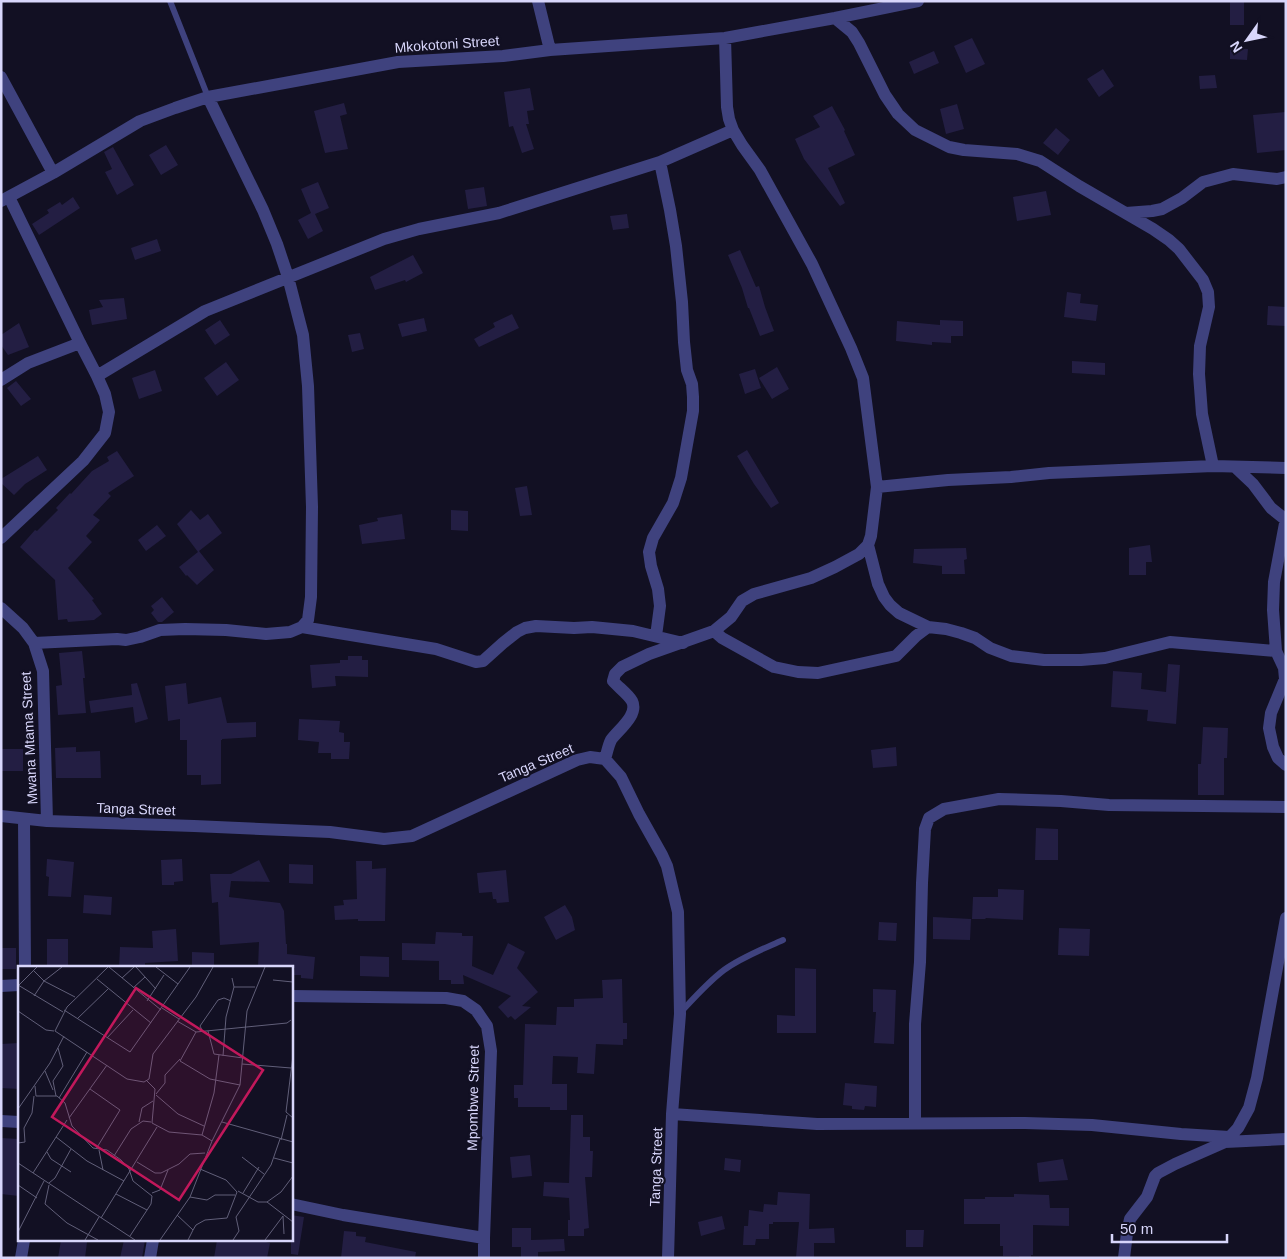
<svg xmlns="http://www.w3.org/2000/svg" width="1287" height="1259" viewBox="0 0 1287 1259" font-family="Helvetica,sans-serif">
<style>
.building{fill:#231e43}
.lines{fill:none;stroke-linecap:round;stroke-linejoin:round}
.service{stroke:#3f427e;stroke-width:6}
.minor{stroke:#3f427e;stroke-width:12}
.labels{text-anchor:middle;stroke-width:4.5;stroke-linejoin:round;paint-order:stroke}
.street-label{font-size:14px;fill:#d8d6fb;stroke:#121023}
.inset-road{fill:none;stroke:#615f79;stroke-width:1}
.view{fill:#c2185b;fill-opacity:0.15;stroke:#c2185b;stroke-width:2.5}
.inset-edge{fill:none;stroke:#d8d6fb;stroke-width:2.5}
</style>
<rect width="100%" height="100%" fill="#121023"/>
<path class="building" d="M1230,1H1244V25H1230Z
M972,38L985,64L966,73L954,46Z
M1230,48L1248,49L1247,60L1230,59Z
M934,51L939,63L914,74L909,62Z
M1103,69L1114,86L1099,97L1087,79Z
M1215,75L1217,88L1200,89L1199,76Z
M530,88L534,110L527,111L529,124H526L534,149L522,153L513,126L509,127L504,92Z
M344,103L347,114L340,116L348,149L325,153L314,111Z
M957,104L964,129L946,134L940,109Z
M832,106L845,130L844,131L855,155L828,168L845,203L840,206L804,159L795,139L820,127L813,116Z
M1285,112L1286,150L1257,153L1253,115Z
M1056,128L1070,140L1058,155L1043,143Z
M166,145L178,165L161,175L149,155Z
M113,147L134,185L117,195L105,172L112,169L104,152Z
M318,182L329,208L315,214L323,231L308,239L298,220L311,213L301,189Z
M484,187L487,206L468,209L465,190Z
M1046,191L1051,215L1017,221L1013,197Z
M73,197L80,208L39,235L32,224L49,213L47,210L60,202L62,205Z
M627,214L629,228L613,230L610,216Z
M157,239L161,251L135,260L131,248Z
M740,250L756,287L759,286L765,307L774,331L760,336L749,308H748L742,288L728,255Z
M413,255L423,273L406,282L405,280L375,290L370,277Z
M1067,292L1081,294L1080,303L1098,305L1096,321L1064,317Z
M124,298L127,319L92,325L89,310L103,307L99,300Z
M1268,306L1286,307V326L1267,325Z
M512,314L519,328L479,347L474,339L495,327L493,323Z
M424,318L427,331L402,337L398,324Z
M220,320L230,335L215,345L205,330Z
M940,320L963,321V336H951V343L932,342V345L896,341L897,321L940,325Z
M19,323L29,347L8,355L1,345V335Z
M360,333L364,349L352,352L348,335Z
M1072,361L1105,363V375L1072,373Z
M226,362L239,380L217,396L204,378Z
M777,367L789,389L772,399L759,378Z
M755,369L761,388L745,394L739,374Z
M155,370L162,391L139,399L132,378Z
M16,381L31,399L21,406L7,388Z
M747,450L779,503L771,508L754,484L737,456Z
M117,451L134,476L108,493L111,496L93,515L100,520L86,536L92,542L68,568L94,599L92,600L102,614L94,620L68,622L67,619L58,620L55,580L20,547L35,530L37,531L58,510L56,508L70,493L71,494L92,471L109,461L107,457Z
M38,456L47,470L25,484L14,495L1,483V479Z
M527,486L532,515L520,516L515,488Z
M191,510L200,520L208,514L222,533L199,551L214,570L197,585L187,575L186,576L179,567L198,552L177,524Z
M451,510L468,511V531L451,530Z
M402,514L405,539L362,544L359,525L378,521L377,518Z
M157,525L166,536L146,551L138,540Z
M1150,545L1152,562H1146V575H1129V548Z
M966,548L967,559L964,560L965,574H942V566L913,563L914,549Z
M162,597L174,612L162,622H158L151,613L154,610L151,606Z
M82,651L85,678H83L86,713L58,715L56,686L62,685L59,653Z
M348,656H362V660H368V677L335,676L336,686L312,688L310,665L340,663V660H348Z
M1168,664L1180,665L1176,724L1147,721L1148,710L1111,707L1113,671L1142,673L1141,689L1166,692Z
M137,683L148,719L135,723L133,707L91,713L89,701L132,695L131,684Z
M186,683L188,704L221,697L227,723L256,722V737L222,739V740H221V784L201,785V775H187V740H180V719L168,721L165,686Z
M299,719L340,721L339,732L344,733V742H350L349,759H331V753H318L319,742L298,740Z
M1203,727L1228,728L1227,758H1224V795H1198V764H1201Z
M76,747V752L100,751L101,778H56L55,748Z
M896,747L897,766L873,768L871,750Z
M1,749H23V771H1Z
M1036,828L1058,829V860H1035Z
M47,859L74,862L71,897L48,896L49,877L46,876Z
M182,859L183,881L174,882V885H162L161,860Z
M259,860L270,882L231,881L229,897L280,903L284,911L286,944H287V954L315,957L313,979L301,978V975H294L295,968H258L259,942L220,945L218,902L212,903L210,874H231Z
M356,861H372V869L386,868L385,921H358V919L335,920L334,906L344,905L343,900L357,899Z
M289,864L313,865V884L289,883Z
M506,870L509,902L497,903L496,899H493L492,892L479,893L477,873Z
M998,889L1024,890L1023,920L986,918L985,919H972L973,897H998Z
M84,895L112,897L111,915L83,913Z
M565,905L572,917L575,930L556,940L544,917Z
M933,917L971,919L970,940L933,939Z
M879,922L897,923L896,941L878,940Z
M1059,928L1090,929L1089,956L1058,955Z
M176,929L178,961L145,963V968H119L120,947L153,948L152,931Z
M436,932L462,933V936H473L472,966L493,975L508,943L525,952L517,968L538,992L522,1006L531,1007L515,1020L511,1016L508,1018L498,1007L511,996L463,975L464,984H451V980H439V961L402,960V943L435,944Z
M47,939H68V968H47Z
M1,948H16V969H1Z
M192,952L214,953V968H192Z
M360,956L389,957V977L360,976Z
M795,968L816,969V1033H777V1015L795,1016Z
M622,979L623,1023H627V1039H623V1045L596,1044L594,1074L577,1073L578,1057L553,1056L552,1084H567V1110H550V1107H518V1098H514V1085H523L525,1024L556,1025L557,1007H574V999L603,998L602,980Z
M873,989L896,990L894,1044L874,1043L876,1012H873Z
M19,1043V1089L1,1088V1044Z
M845,1083L877,1086L876,1107L865,1106L864,1110L852,1109V1106L843,1105Z
M571,1115H583V1137H590V1151H593L592,1177H585L589,1228L584,1229V1236H568V1220H570L569,1198L543,1196L544,1182L569,1183Z
M1,1138L19,1139V1196L1,1194Z
M530,1155L532,1176L512,1178L510,1157Z
M725,1158L741,1160L740,1172L724,1170Z
M1063,1159L1068,1180L1039,1182L1037,1163Z
M778,1192L810,1194L809,1229L834,1228L835,1243H814V1258H796L799,1222H773V1224H769V1239H756L755,1245H743L744,1226H748L749,1210L763,1212L764,1204L777,1205Z
M1014,1194L1049,1195L1050,1208H1069V1226L1033,1225V1255H1031V1258H1019V1256H1003V1246H1000V1224H964V1199H985V1197H1014Z
M291,1215L304,1217L298,1255L291,1254Z
M722,1216L725,1229L701,1236L698,1222Z
M512,1228H531V1240L564,1239L565,1251L538,1252V1258H521V1247H512Z
M906,1230H924L923,1247H906Z
M344,1231L356,1232V1236L366,1237L365,1242L416,1252L415,1258H341Z
M61,1240H74L87,1242L85,1258H58Z
M124,1240H145L142,1258H120Z
M217,1240H257L270,1243L267,1258H214Z"/>
<g class="lines">
<path class="service" d="M170,1L208,97
M680,1013C694,998 708,982 724,970C742,957 763,949 783,940"/>
<path class="minor" d="M538,1L550,50
M835,18L852,32L859,43L885,95L898,114L915,130L949,147L964,150L1017,154L1040,161L1079,186L1153,229L1169,240L1179,249L1203,280L1208,292L1209,307L1200,346L1199,374L1202,414L1213,466
M1,77L53,173
M1,201L53,173L140,121L175,108L208,97L398,62L503,56L550,50L725,38L835,18L918,1
M1126,213L1152,211L1162,209L1182,198L1203,182L1233,174L1277,179L1286,177
M97,376L205,311L384,239L419,229L499,213L660,162L733,130
M1,380L28,363L80,343
M1235,467L1253,484L1271,508L1286,520
M877,487L948,480L1011,477L1049,473L1213,466L1286,468
M1286,518L1274,582L1273,610L1276,651L1284,668L1285,679L1271,713L1269,728L1273,747L1278,758L1286,765
M1,538L83,461L105,433L109,412L105,394L97,376L80,343L9,197
M868,545L878,584L884,597L890,605L899,613L928,627L946,629L961,633L975,638L990,648L1011,656L1044,660H1081L1105,658L1170,642L1276,651
M1,608L23,628L34,643L43,671L47,821
M302,627L436,649L476,662L483,661L503,643L517,632L525,628L536,626L574,628L592,627L633,631L683,643
M714,631L722,638L774,667L798,672L818,673L896,656L916,636L928,627
M656,636L660,606L658,589L651,566L649,552L653,538L673,503L681,478L693,411V397L692,384L687,370L684,342L682,302L676,246L670,210L660,162
M34,643L117,639L126,640L140,637L160,630L185,629L226,630L266,634L290,632L302,627L308,620L311,597L312,507L308,386L303,335L288,277L277,244L263,210L208,97
M605,759C607,753 608,746 611,740C618,730 639,715 632,701C628,694 618,687 613,681L615,674L622,667L649,654L714,631L731,617L742,601L754,594L811,578L835,567L859,554L868,545L871,536L877,487L863,378L851,348L812,264L760,170L742,145L733,130L729,119L727,107L725,38
M1,816L47,821L194,826L330,832L384,839L412,836L577,760L590,757L605,759L621,777L639,814L662,855L667,866L678,912L680,1014L672,1114L668,1258
M24,819L25,968
M1,986L19,985
M291,996L446,998L463,1001L476,1010L487,1026L491,1051L484,1238V1258
M672,1114L817,1124L1025,1123L1092,1125L1181,1134L1229,1137
M1,1121L19,1122
M915,1124V1024L920,962L922,883L925,829L929,818L944,809L999,799L1061,801L1109,805L1286,807
M1225,1142L1286,1139
M291,1204L343,1215L484,1238
M21,1258L24,1240
M150,1258L153,1240
M1124,1258L1127,1233L1130,1219L1147,1197L1155,1176L1158,1173L1175,1164L1225,1142L1238,1128L1249,1108L1257,1078L1286,918"/>
</g>
<g class="labels">
<g class="street-label">
<text transform="translate(447 44) rotate(-4)" y="5">Mkokotoni Street</text>
<text transform="translate(29 738) rotate(-93)" y="5">Mwana Mtama Street</text>
<text transform="translate(536 763) rotate(-23)" y="5">Tanga Street</text>
<text transform="translate(136 809) rotate(2)" y="5">Tanga Street</text>
<text transform="translate(473 1098) rotate(-89)" y="5">Mpombwe Street</text>
<text transform="translate(656 1167) rotate(-88)" y="5">Tanga Street</text>
</g>
</g>
<g transform="translate(18 966)">
<rect width="275" height="275" fill="#121023"/>
<path class="inset-road" d="M90,1L49,41L37,65L109,113L126,116L131,113L135,88L178,31L195,1M91,1L143,44M118,1L138,23M138,1L160,18M15,4L26,15L57,31M104,12L116,1M79,13L133,57M255,14L275,16M0,19L45,46M1,19L19,1M216,21H237M115,22L127,11M16,30L26,15L44,1M129,35L146,9M144,42L161,53M46,44L112,86L172,1M0,45L28,64L36,65M275,48V68M59,53L90,23M159,55L178,66L269,57L273,54M184,64L182,60L200,34L206,32L213,35M190,65L196,88L225,92M178,66L162,95L192,113L222,119M89,72L115,44M275,89L268,146L275,152M205,90L208,51L216,21L214,12M224,98L273,102M27,105L35,124M129,115L137,123L134,157L151,166L184,169L194,175M17,120L18,130H39L47,137L54,160L75,182L89,184L103,194L111,203L115,215L134,230L133,238L112,270M72,123L102,144L78,183M138,128L147,117V109L162,93M138,129L160,148L186,160M38,130L35,115L45,100L40,82M41,132L69,86M0,143L32,97L46,70M51,152L89,99M121,156L124,142L135,135M204,156L275,176M184,169L196,127L201,89M38,171L69,195L106,215M263,174L269,149M0,177L7,176L6,162L14,147L16,130M81,184L85,204M29,186L33,193L53,206M96,190L113,163L125,155L133,156M224,191L246,208M256,192L275,197M119,196L137,207H143L161,198L172,188L187,187M0,197L117,274M15,207L49,154M31,217L37,212L53,183M0,219L19,232M31,219L27,238L49,257L80,274M220,225L240,236H249L275,256M134,227L142,224L150,204M225,227L241,201M98,228L129,244M172,231L189,234L197,229H217M249,236L263,226L275,210M159,249L175,264L170,274M265,250L266,268M83,252L139,161M175,264L178,259L187,254L209,252L219,226L208,214L182,203M0,266L26,215M67,274L81,251M142,274L172,231L194,175L222,119L229,45L247,1M215,274L221,265L218,251L253,199L262,173M247,274L265,250"/>
<path class="view" d="M118,22L245,104L161,234L34,151Z"/>
<rect width="275" height="275" class="inset-edge"/>
</g>
<rect width="1287" height="1259" fill="none" stroke="#d8d6fb" stroke-width="5"/>
<g transform="translate(1247 40) rotate(237)" stroke="#121023" stroke-width="4" paint-order="stroke">
<path d="M0-4L9 19L0 12L-9 19Z" fill="#d8d6fb"/>
<text y="-8" font-size="14" font-weight="bold" text-anchor="middle" fill="#d8d6fb">N</text>
</g>
<path d="M1112 1234v8h115v-8" fill="none" stroke="#d8d6fb" stroke-width="2.5"/>
<text x="1120" y="1234" font-size="15" fill="#d8d6fb" stroke="#121023" stroke-width="4" paint-order="stroke">50 m</text>
</svg>
